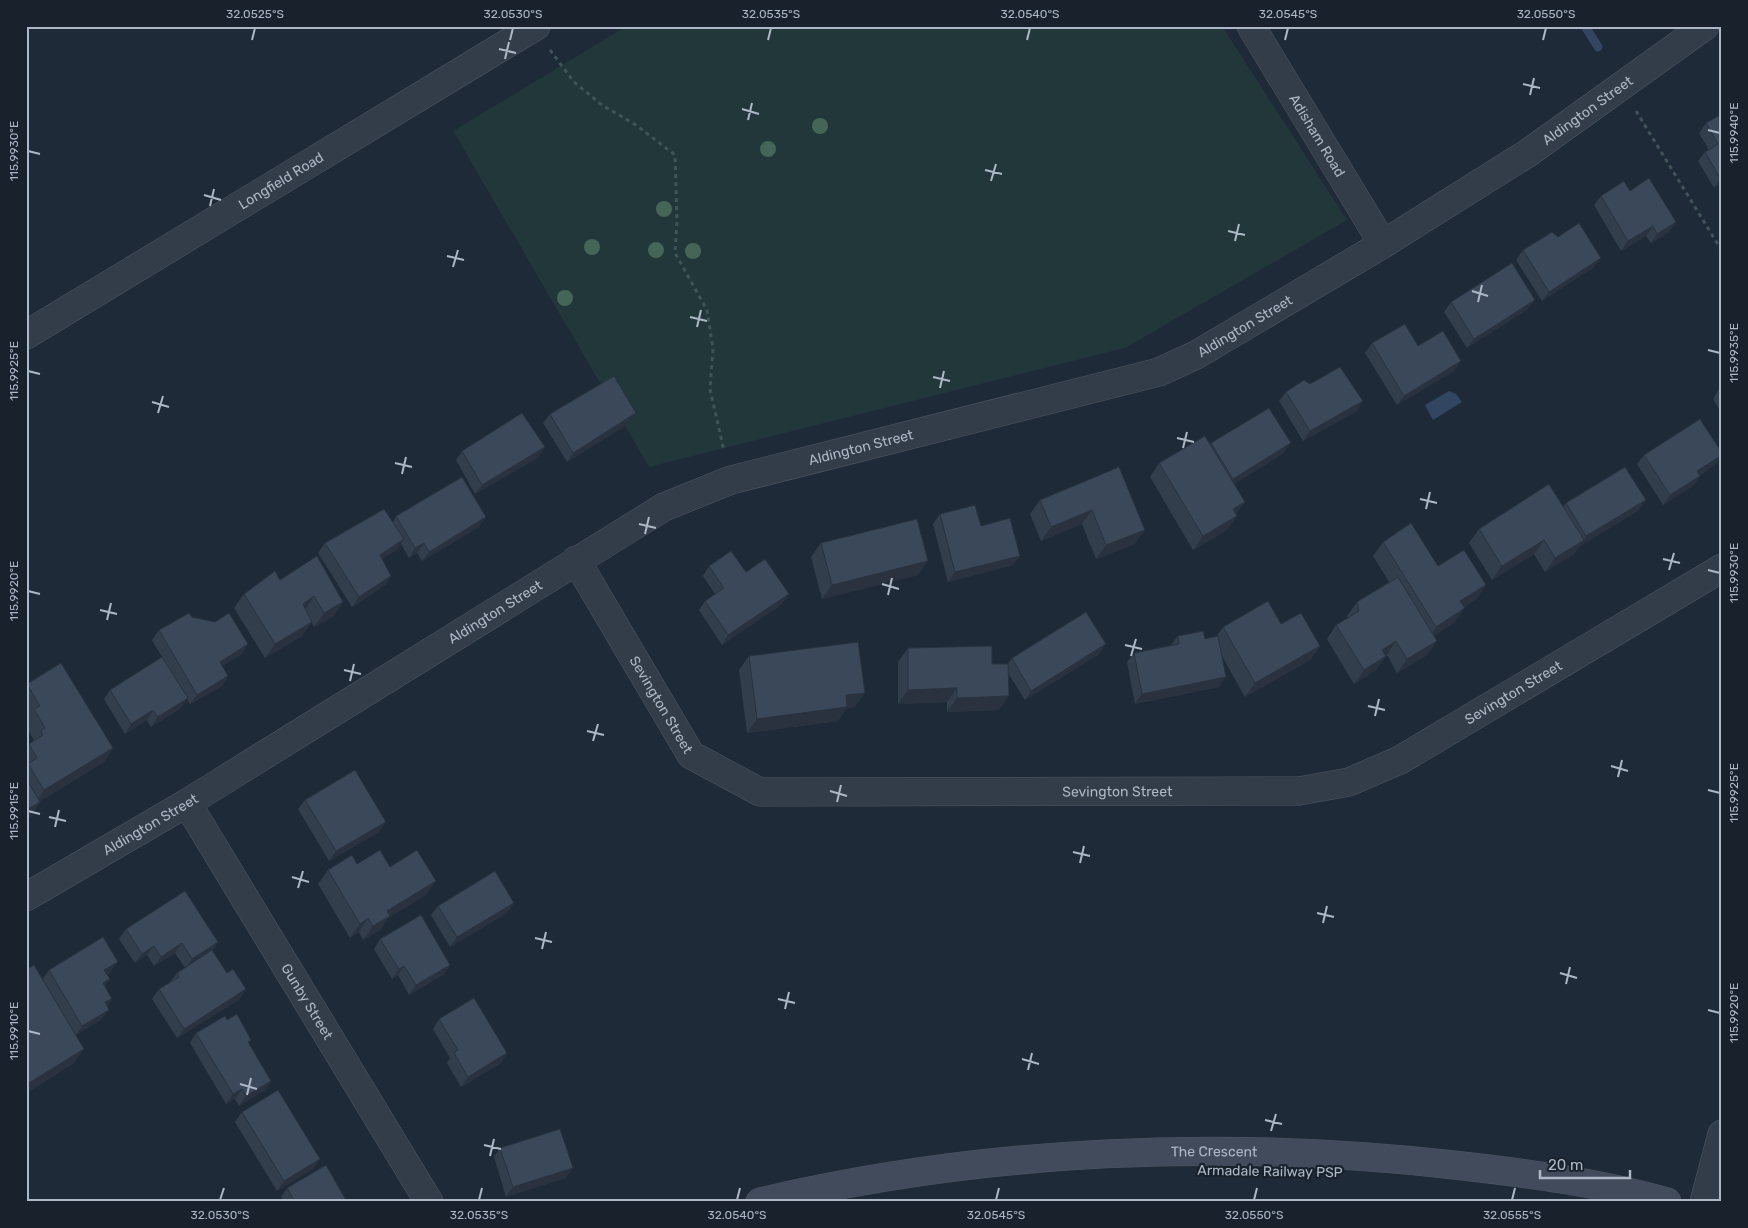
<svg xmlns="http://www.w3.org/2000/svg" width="1748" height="1228" viewBox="0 0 1748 1228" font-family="Rubik,sans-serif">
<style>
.green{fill:#213739}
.water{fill:#324561}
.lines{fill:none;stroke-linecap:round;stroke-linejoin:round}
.stream{stroke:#324561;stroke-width:9}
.street-casing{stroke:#4e5764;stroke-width:29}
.secondary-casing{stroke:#4e5764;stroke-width:29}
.path{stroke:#3f5457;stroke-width:3;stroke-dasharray:4 4;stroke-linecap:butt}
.street{stroke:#333c49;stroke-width:28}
.secondary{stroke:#414b5c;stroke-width:28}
.tree{fill:#456656}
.wall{fill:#333e4d}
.shaded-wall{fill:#29323e}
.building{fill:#3b4859;stroke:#29323e}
.ticks{fill:none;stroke:#adb7c6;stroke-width:2}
.labels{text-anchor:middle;stroke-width:4.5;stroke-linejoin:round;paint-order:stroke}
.street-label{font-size:14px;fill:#adb7c6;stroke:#19212d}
.neatline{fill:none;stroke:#adb7c6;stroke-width:2}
.ticks-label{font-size:12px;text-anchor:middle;fill:#adb7c6}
</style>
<rect width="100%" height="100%" fill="#1f2a38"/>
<path class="green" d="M627,26H1222L1347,220L1125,348L649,467L453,131Z"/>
<path class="water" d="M1449,391L1456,394L1462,402L1433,420L1425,405Z"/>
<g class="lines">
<path class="stream" d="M1585,26L1598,47"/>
<defs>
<g id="street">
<path id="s1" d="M1251,26L1383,244"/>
<path id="s2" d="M26,335L536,26"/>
<path id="s3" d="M576,560L691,755L760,792L1299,791L1349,782L1400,760L1722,568"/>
<path id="s4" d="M187,803L429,1202"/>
<path id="s5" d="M26,897L187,803L664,507L731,480L1159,372L1196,355L1383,244L1528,153L1705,26"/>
<path d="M1704,1202L1722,1134"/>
</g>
<g id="secondary">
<path id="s6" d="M760,1202C985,1149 1225,1139 1454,1165C1525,1173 1598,1182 1667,1202"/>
</g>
</defs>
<use href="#street" class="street-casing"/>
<use href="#secondary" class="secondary-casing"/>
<path class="path" d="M550,50L574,82L602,105L636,125L675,155L677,221L675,253L707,310L713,349L710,389L724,451
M1636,111L1722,251"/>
<use href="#street" class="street"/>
<use href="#secondary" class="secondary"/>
</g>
<g class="tree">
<circle cx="820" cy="126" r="8"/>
<circle cx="768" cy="149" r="8"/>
<circle cx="664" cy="209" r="8"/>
<circle cx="592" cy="247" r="8"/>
<circle cx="656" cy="250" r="8"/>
<circle cx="693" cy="251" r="8"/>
<circle cx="565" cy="298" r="8"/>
</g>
<path class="wall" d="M1722,114V183L1714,188L1698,161L1705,152L1709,150L1699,133L1706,123Z
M1630,191L1676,222L1669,232L1651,243L1646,236L1621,251L1594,205L1601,196Z
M1558,237L1601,258L1594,267L1542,301L1516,260L1523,250Z
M1451,302L1528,309L1467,348L1444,312Z
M1372,343L1418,346L1454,371L1397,405L1365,353Z
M1310,384L1357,411L1303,441L1279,401L1286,392Z
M1722,388V414L1713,399L1719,389Z
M550,414L630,423L567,462L543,423Z
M1211,443L1284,453L1234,484L1245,502L1236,514L1237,516L1227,530L1193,550L1150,477L1159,463L1210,445Z
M462,451L539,457L475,494L456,460Z
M1722,453V456L1716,464L1700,475V476L1694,485L1663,505L1637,464L1644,455Z
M1119,467L1135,544L1096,559L1082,524L1041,541L1030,514L1040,500Z
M1646,500L1639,510L1580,546L1574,554L1545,572L1534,554L1492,580L1469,543L1479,529L1563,507L1566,503Z
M940,514L1020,556L1013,565L948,582L933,524Z
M396,516L479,527L422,561L417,553L409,558L401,544L398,549L382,559L391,576L385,585L352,607L318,553L325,543L393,522Z
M1383,542L1438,566L1486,585L1476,599L1464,607L1455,622L1434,636L1427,655L1397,673L1387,655L1376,670L1354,684L1327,639L1336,625L1348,618L1347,616L1357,602L1389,582L1373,556Z
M821,543L918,575L822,599L811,557Z
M317,556L334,616L314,627L311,622L302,636L265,658L234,608L244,594L280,580Z
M709,566L789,594L782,604L722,645L699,610L705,601L715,594L703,576Z
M192,617L242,654L222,666L228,676L222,686L190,704L187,699L181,708L151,727L147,720L125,734L104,699L110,690L162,657L152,640L159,630Z
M1281,624L1320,646L1310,660L1245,697L1222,656L1219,687L1135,704L1127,662L1134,653L1171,645L1178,636L1205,639L1216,637L1223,627Z
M908,648L992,664H1008L1012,658L1099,654L1025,700L1008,673L999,710L947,712V702L898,704V662Z
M749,656L855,707L847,708L838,721L747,733L739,670Z
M27,684L113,748L104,762L40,801L31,816L26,819V748L29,744L34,740L26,727V721L29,717L26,713V685Z
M305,800L379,832L329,861L298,809Z
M357,864L390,867L426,895L388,918L380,930L363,940L359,932L350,938L318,884L328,870Z
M514,903L507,913L450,947L431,915L438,906Z
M126,929L218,942L212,951L240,999L177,1038L152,999L159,989L170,982L177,973L185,968L175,953L154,966L147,955L135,963L119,939Z
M380,939L450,965L444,974L409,995L398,975L392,979L374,949Z
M26,970L42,980L49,970L111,971L107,974L105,986L112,999L107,1006L102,1019L76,1035L74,1063L26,1093Z
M439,1019L507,1053L501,1063L461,1087L447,1063L450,1058L433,1029Z
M227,1020L251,1040L249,1043L271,1081L265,1090L239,1106L235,1099L226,1104L190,1043L196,1033Z
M242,1112L320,1159L313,1169L277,1191L235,1122Z
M500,1148L566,1178L506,1197L494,1157Z
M287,1188L347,1202H283L281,1197Z"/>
<path class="shaded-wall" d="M1722,177V183L1714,188L1720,178Z
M1676,222L1669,232L1651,243L1657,234Z
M1653,226L1646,236L1621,251L1628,241Z
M1601,258L1594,267L1542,301L1549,292Z
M1535,300L1528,309L1467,348L1474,339Z
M1461,361L1454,371L1397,405L1404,396Z
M1363,401L1357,411L1303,441L1310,431Z
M636,413L630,423L567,462L573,453Z
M1291,443L1284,453L1226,489L1233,479Z
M545,447L539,457L475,494L482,485Z
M1722,455L1716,464L1691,480L1697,471Z
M1700,476L1694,485L1663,505L1670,495Z
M1646,500L1639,510L1580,546L1574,554L1545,572L1555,558L1584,540L1586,536Z
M1245,502L1235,516L1233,509Z
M1092,510L1082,524L1041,541L1051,527Z
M1237,516L1227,530L1193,550L1203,536Z
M486,517L479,527L422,561L429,552Z
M1145,530L1135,544L1096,559L1106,545Z
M404,539L398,549L373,565L380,555Z
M1544,540L1534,554L1492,580L1502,566Z
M424,543L417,553L409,558L415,548Z
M1020,556L1013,565L948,582L955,572Z
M928,561L918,575L822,599L832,585Z
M391,576L385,585L352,607L359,597Z
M1486,585L1476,599L1450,615L1460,601Z
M789,594L782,604L722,645L728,635Z
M314,596L305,610L303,604Z
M343,602L334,616L314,627L324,613Z
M1465,608L1455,622L1427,641L1436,627Z
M312,622L302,636L265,658L275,644Z
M1396,641L1387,655L1373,664L1382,650Z
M1437,641L1427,655L1397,673L1407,659Z
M248,644L242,654L213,671L220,662Z
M1106,644L1099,654L1025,700L1031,691Z
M1320,646L1310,660L1245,697L1255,683Z
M1386,656L1376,670L1354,684L1364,670Z
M228,676L222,686L190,704L197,695Z
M1226,677L1219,687L1135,704L1142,694Z
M957,688L947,702L898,704L908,690Z
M865,693L855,707L847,708L838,721L747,733L757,719L846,695Z
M1009,696L999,710L947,712L957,698Z
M188,698L181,708L151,727L158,717Z
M153,710L147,720L125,734L131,724Z
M113,748L104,762L35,804L44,790Z
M40,802L31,816L26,819V810Z
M386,822L379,832L329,861L336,851Z
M436,881L426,895L388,918L380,930L363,940L373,926L387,911Z
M514,903L507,913L450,947L457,937Z
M368,918L359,932L350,938L360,924Z
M218,942L211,951L185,969L192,959Z
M182,943L175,953L154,966L161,957Z
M154,946L147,955L135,963L142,954Z
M118,962L111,971L97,979L104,970Z
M450,965L444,974L409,995L416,985Z
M404,966L398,975L392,979L399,969Z
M110,979L103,989V983Z
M246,989L240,999L177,1038L184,1029Z
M112,999L105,1008V1002Z
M109,1010L102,1019L75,1036L82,1026Z
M84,1049L74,1063L26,1093V1087L29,1083Z
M507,1053L501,1063L461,1087L468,1077Z
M271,1081L265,1090L239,1106L246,1096Z
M242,1089L235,1099L226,1104L233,1094Z
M320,1159L313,1169L277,1191L284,1181Z
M573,1168L566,1178L506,1197L513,1187Z"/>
<path class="building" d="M1722,114V177L1720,178L1705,152L1718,144L1706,123Z
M1649,178L1676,222L1657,234L1653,226L1628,241L1601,196L1624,181L1630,191Z
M1579,223L1601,258L1549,292L1523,250L1552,232L1558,237Z
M1512,263L1535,300L1474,339L1451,302Z
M1405,324L1418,346L1443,331L1461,361L1404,396L1372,343Z
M1340,367L1363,401L1310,431L1286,392L1304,380L1310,384Z
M614,376L636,413L573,453L550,414Z
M1269,408L1291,443L1233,479L1211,443Z
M522,413L545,447L482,485L462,451Z
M1700,419L1722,453V455L1697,471L1700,476L1670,495L1644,455Z
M1205,436L1245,502L1233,509L1237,516L1203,536L1159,463Z
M1119,467L1145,530L1106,545L1092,510L1051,527L1040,500Z
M1625,467L1646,500L1586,536L1566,503Z
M462,477L486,517L429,552L424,543L415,548L396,516Z
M1549,484L1584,540L1555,558L1544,540L1502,566L1479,529Z
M975,505L981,526L1010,518L1020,556L955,572L940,514Z
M384,509L404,539L380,555L391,576L359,597L325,543Z
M917,519L928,561L832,585L821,543Z
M1411,523L1438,566L1464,550L1486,585L1460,601L1465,608L1436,627L1383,542Z
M731,551L746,572L765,559L789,594L728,635L705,601L724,588L709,566Z
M317,556L343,602L324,613L314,596L303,604L312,622L275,644L244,594L275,571L280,580Z
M1398,577L1437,641L1407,659L1396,641L1382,650L1386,656L1364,670L1336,625L1359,611L1357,602Z
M1268,601L1281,624L1301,613L1320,646L1255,683L1223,627Z
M1086,612L1106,644L1031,691L1012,658Z
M189,613L192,617L215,622L229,613L248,644L220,662L228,676L197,695L159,630Z
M1203,631L1205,639L1218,636L1226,677L1142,694L1134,653L1179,644L1178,636Z
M858,642L865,693L846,695L847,707L757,719L749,656Z
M992,646V664H1008L1009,696L957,698V688L908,690V648Z
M162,657L188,698L158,717L153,710L131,724L110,690Z
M61,663L113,748L44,790L28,764L37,758L29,744L43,735L41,731L45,728L34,709L40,706L27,684Z
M355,770L386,822L336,851L305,800Z
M26,778L40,802L26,810Z
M380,850L390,867L417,850L436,881L387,911L390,916L373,926L368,918L360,924L328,870L352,855L357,864Z
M495,871L514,903L457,937L438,906Z
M185,891L218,942L192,959L182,943L161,957L154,946L142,954L126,929Z
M421,915L450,965L416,985L404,966L399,969L380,939Z
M103,937L118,962L104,970L110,979L103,983L112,999L105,1002L109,1010L82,1026L49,970Z
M212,950L227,973L233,969L246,989L184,1029L159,989L179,977L177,973Z
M34,965L84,1049L29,1083L26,1078V970Z
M474,998L507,1053L468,1077L454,1053L458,1050L439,1019Z
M237,1014L251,1040L248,1042L271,1081L246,1096L242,1089L233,1094L196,1033L225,1016L227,1020Z
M278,1090L320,1159L284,1181L242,1112Z
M560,1129L573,1168L513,1187L500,1148Z
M326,1165L347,1202H295L287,1188Z"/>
<path class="ticks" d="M252,40L255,28M510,40L513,28M768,40L771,28M1027,40L1030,28M1285,40L1288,28M1543,40L1546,28M499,49L516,53M505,59L509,42M1523,84L1540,88M1530,95L1534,78M742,109L759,114M748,120L752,103M1708,130L1720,133M28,151L40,154M985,170L1002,174M991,181L996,164M204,195L221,200M210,206L214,189M1228,231L1245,235M1235,241L1239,224M447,256L464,260M453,267L458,250M1472,291L1488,296M1478,302L1482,285M690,317L707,321M697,327L701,310M1708,350L1720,353M28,371L40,374M933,377L950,381M940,388L944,371M152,402L169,407M158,413L163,396M1177,438L1194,442M1183,448L1187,432M395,463L412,467M402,474L406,457M1420,499L1437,503M1426,509L1430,492M639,524L656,528M645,534L649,517M1663,559L1680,563M1669,570L1674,553M1708,570L1720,573M882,584L899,589M28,591L40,594M888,595L892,578M100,610L117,614M107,620L111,603M1125,645L1142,649M1131,656L1136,639M344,670L361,674M350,681L354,664M1368,706L1385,710M1375,716L1379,699M587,731L604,735M593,741L598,724M1611,766L1628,771M1618,777L1622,760M1708,790L1720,793M830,791L847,796M837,802L841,785M28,811L40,814M49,817L66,821M55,827L59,810M1073,852L1090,856M1080,863L1084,846M292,877L309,882M298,888L303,871M1317,913L1334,917M1323,923L1327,906M535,938L552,942M542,949L546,932M1560,973L1577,978M1566,984L1570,967M778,999L795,1003M785,1009L789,992M1708,1010L1720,1013M28,1031L40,1034M1022,1059L1039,1064M1028,1070L1032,1053M240,1084L257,1089M247,1095L251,1078M1265,1120L1282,1124M1271,1131L1276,1114M484,1145L501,1149M490,1156L494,1139M220,1200L224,1188M479,1200L482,1188M737,1200L740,1188M996,1200L999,1188M1254,1200L1257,1188M1512,1200L1515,1188"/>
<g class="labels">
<g class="street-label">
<text dy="5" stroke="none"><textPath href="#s5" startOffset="1764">Aldington Street</textPath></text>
<text dy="5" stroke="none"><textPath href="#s1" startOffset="128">Adisham Road</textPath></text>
<text dy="5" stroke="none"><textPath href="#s2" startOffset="298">Longfield Road</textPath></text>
<text dy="5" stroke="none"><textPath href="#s5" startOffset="1359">Aldington Street</textPath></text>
<text dy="5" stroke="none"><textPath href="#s5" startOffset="954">Aldington Street</textPath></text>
<text dy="5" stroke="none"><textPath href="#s5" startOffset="549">Aldington Street</textPath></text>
<text dy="5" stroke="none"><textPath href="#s3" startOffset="1082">Sevington Street</textPath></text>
<text dy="5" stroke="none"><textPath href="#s3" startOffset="168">Sevington Street</textPath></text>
<text dy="5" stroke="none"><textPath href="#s3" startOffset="662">Sevington Street</textPath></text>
<text dy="5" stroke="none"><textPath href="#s5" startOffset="144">Aldington Street</textPath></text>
<text dy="5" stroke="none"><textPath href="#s4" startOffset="232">Gunby Street</textPath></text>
<text dy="5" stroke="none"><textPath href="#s6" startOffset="458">The Crescent</textPath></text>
<text transform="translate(1270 1171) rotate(1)" y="5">Armadale Railway PSP</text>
</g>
</g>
<rect width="1748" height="1228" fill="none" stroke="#19212d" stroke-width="55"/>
<path d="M1540 1170v8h90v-8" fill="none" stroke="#adb7c6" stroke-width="2.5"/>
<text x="1548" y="1170" font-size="15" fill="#adb7c6" stroke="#19212d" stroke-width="4" paint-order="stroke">20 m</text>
<rect x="28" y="28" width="1692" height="1172" class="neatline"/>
<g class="ticks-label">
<text x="255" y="18">32.0525°S</text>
<text x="513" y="18">32.0530°S</text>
<text x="771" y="18">32.0535°S</text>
<text x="1030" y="18">32.0540°S</text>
<text x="1288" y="18">32.0545°S</text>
<text x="1546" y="18">32.0550°S</text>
<text transform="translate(1734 133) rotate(-90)" y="4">115.9940°E</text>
<text transform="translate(14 151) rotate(-90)" y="4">115.9930°E</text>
<text transform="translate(1734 353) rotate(-90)" y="4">115.9935°E</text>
<text transform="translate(14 371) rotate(-90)" y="4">115.9925°E</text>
<text transform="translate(1734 573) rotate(-90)" y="4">115.9930°E</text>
<text transform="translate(14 591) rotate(-90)" y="4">115.9920°E</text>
<text transform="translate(1734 793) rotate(-90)" y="4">115.9925°E</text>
<text transform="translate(14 811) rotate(-90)" y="4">115.9915°E</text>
<text transform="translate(1734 1013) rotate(-90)" y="4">115.9920°E</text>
<text transform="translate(14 1031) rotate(-90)" y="4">115.9910°E</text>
<text x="220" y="1219">32.0530°S</text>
<text x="479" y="1219">32.0535°S</text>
<text x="737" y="1219">32.0540°S</text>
<text x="996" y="1219">32.0545°S</text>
<text x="1254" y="1219">32.0550°S</text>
<text x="1512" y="1219">32.0555°S</text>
</g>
</svg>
